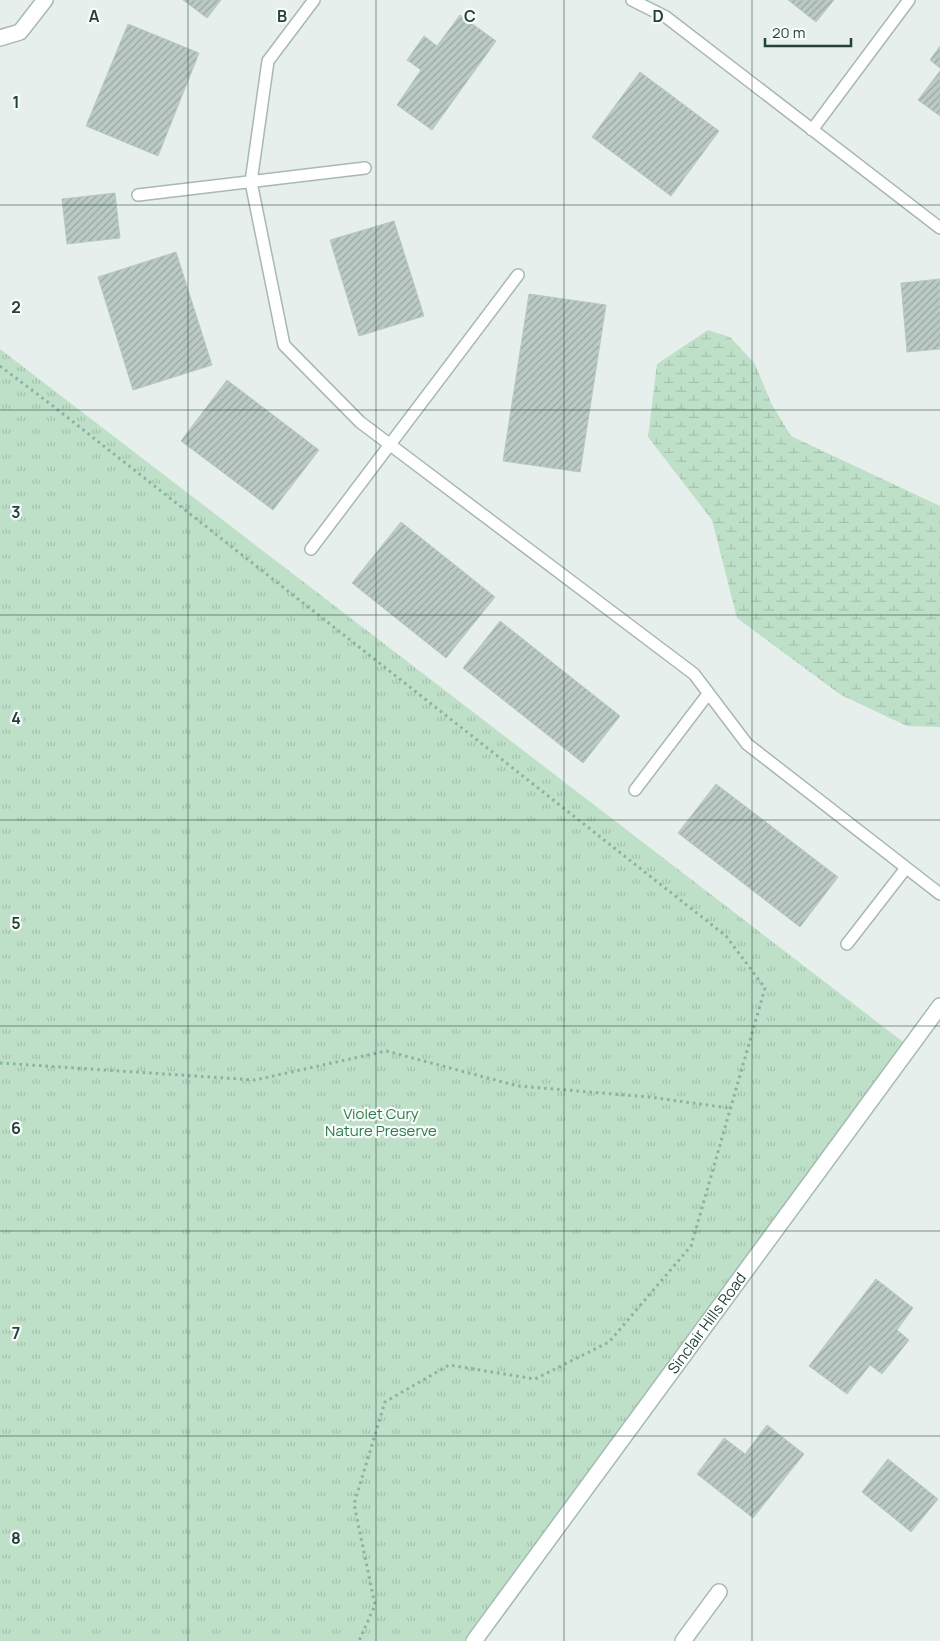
<svg xmlns="http://www.w3.org/2000/svg" width="940" height="1641" viewBox="0 0 940 1641" font-family="Manrope,sans-serif">
<style>
.wetland{fill:url(#wetland-marsh)}
.park{fill:url(#park-tufts)}
.building{fill:url(#building-hatch);stroke:#b8c9c2}
.lines{fill:none;stroke-linecap:round;stroke-linejoin:round}
.lane-casing{stroke:#a8b8b2;stroke-width:14}
.street-casing{stroke:#a8b8b2;stroke-width:18}
.secondary-casing{stroke:#a4bbb3;stroke-width:18}
.path{stroke:#86b3a5;stroke-width:3;stroke-dasharray:2.5 4;stroke-linecap:butt}
.lane{stroke:#fff;stroke-width:11}
.street{stroke:#fff;stroke-width:15}
.secondary{stroke:#fff;stroke-width:15}
.grid{fill:none;stroke:#24423a;stroke-width:1;stroke-opacity:0.55}
.labels{text-anchor:middle;stroke-width:4.5;stroke-linejoin:round;paint-order:stroke}
.park-label{font-size:15px;fill:#2d7a4b;stroke:#f7fbf9}
.street-label{font-size:15px;fill:#24423a;stroke:#f7fbf9}
.grid-label{font-size:16px;text-anchor:middle;font-weight:bold;fill:#24423a;stroke:#f7fbf9;stroke-width:4.5;stroke-linejoin:round;paint-order:stroke}
</style>
<defs>
<pattern id="wetland-marsh" width="20" height="14" patternUnits="userSpaceOnUse" patternTransform="scale(1.25)"><rect width="20" height="14" fill="#bfe0c8"/><path d="M1 5h8M5 5V1M11 12h8M15 12V8" fill="none" stroke="#a4c1ad"/></pattern>
<pattern id="park-tufts" width="24" height="20" patternUnits="userSpaceOnUse" patternTransform="scale(1.25)"><rect width="24" height="20" fill="#bfe0c8"/><path d="M3 7l-1-3M5 7V3M7 7l1-3M15 17l-1-3M17 17v-4M19 17l1-3" fill="none" stroke="#a4c1ad"/></pattern>
<pattern id="building-hatch" width="6" height="6" patternUnits="userSpaceOnUse" patternTransform="scale(1.25)"><rect width="6" height="6" fill="#bbcac4"/><path d="M-1 1l2-2M0 6l6-6M5 7l2-2" fill="none" stroke="#98a6a0"/></pattern>
</defs>
<rect width="100%" height="100%" fill="#e6efeb"/>
<path class="wetland" d="M708,330L730,337L755,364L771,403L791,436L940,506V727L907,726L841,695L737,618L712,520L648,437L657,364Z"/>
<path class="park" d="M0,349L911,1048L470,1641H0Z"/>
<path class="building" d="M183,0H221L207,18Z
M788,0H834L816,22Z
M460,15L496,41L432,130L397,105L421,70L407,60L424,36L437,46Z
M128,24L199,53L158,156L86,126Z
M940,46V68L930,60Z
M940,71V116L918,100Z
M640,72L719,131L671,196L592,137Z
M115,193L120,238L67,244L62,199Z
M394,221L424,316L359,336L330,240Z
M176,252L212,365L133,390L98,277Z
M940,279V349L907,352L901,283Z
M529,294L606,305L580,472L503,461Z
M227,380L319,450L273,510L181,441Z
M401,522L495,597L446,658L352,583Z
M500,621L620,716L583,763L463,668Z
M716,784L838,877L800,927L678,833Z
M876,1279L913,1308L897,1330L909,1340L882,1374L870,1365L847,1394L809,1366Z
M767,1425L804,1454L753,1518L697,1474L724,1438L745,1454Z
M888,1459L938,1499L911,1532L862,1492Z"/>
<g class="lines">
<defs>
<path id="lane" d="M314,0L268,61L251,182L284,345L360,422L694,674L747,744L940,894
M632,0L666,17L940,228
M812,130L909,0
M138,195L365,168
M311,549L518,275
M635,790L708,694
M847,944L906,868"/>
<path id="street" d="M0,38L20,32L45,0
M683,1641L719,1592"/>
<g id="secondary">
<path id="s1" d="M474,1641L940,1006"/>
</g>
</defs>
<use href="#lane" class="lane-casing"/>
<use href="#street" class="street-casing"/>
<use href="#secondary" class="secondary-casing"/>
<path class="path" d="M0,366L53,406L726,936L765,988L691,1246L609,1342L535,1379L449,1365L385,1402L354,1504L375,1605L359,1641
M0,1063L255,1080L386,1051L518,1086L649,1097L729,1108"/>
<use href="#lane" class="lane"/>
<use href="#street" class="street"/>
<use href="#secondary" class="secondary"/>
</g>
<path class="grid" d="M188,0V1641M376,0V1641M564,0V1641M752,0V1641M0,205H940M0,410H940M0,615H940M0,820H940M0,1026H940M0,1231H940M0,1436H940"/>
<g class="labels">
<g class="park-label">
<text x="381" y="1119">Violet Cury<tspan x="381" dy="17">Nature Preserve</tspan></text>
</g>
<g class="street-label">
<text dy="5" stroke="none"><textPath href="#s1" startOffset="394">Sinclair Hills Road</textPath></text>
</g>
</g>
<g class="grid-label">
<text x="94" y="22">A</text>
<text x="282" y="22">B</text>
<text x="470" y="22">C</text>
<text x="658" y="22">D</text>
<text x="16" y="108">1</text>
<text x="16" y="313">2</text>
<text x="16" y="518">3</text>
<text x="16" y="724">4</text>
<text x="16" y="929">5</text>
<text x="16" y="1134">6</text>
<text x="16" y="1339">7</text>
<text x="16" y="1544">8</text>
</g>
<path d="M765 38v8h86v-8" fill="none" stroke="#24423a" stroke-width="2.5"/>
<text x="772" y="38" font-size="15" fill="#24423a" stroke="#f7fbf9" stroke-width="4" paint-order="stroke">20 m</text>
</svg>
